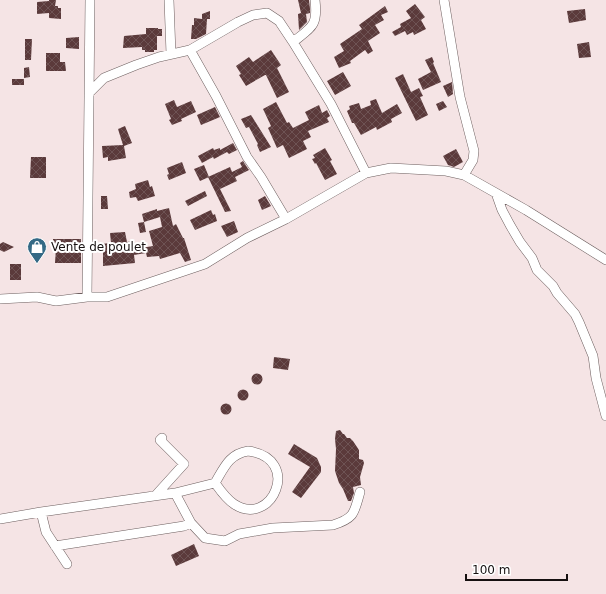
<svg xmlns="http://www.w3.org/2000/svg" width="606" height="594" viewBox="0 0 606 594" font-family="'DejaVu Sans',sans-serif">
<style>
.building{fill:url(#building-cross-hatch)}
.lines{fill:none;stroke-linecap:round;stroke-linejoin:round}
.minor-casing{stroke:#6d5f5f;stroke-width:10}
.minor{stroke:#fff;stroke-width:9}
.labels{text-anchor:middle;stroke-width:4;stroke-linejoin:round;paint-order:stroke}
.poi-label{font-size:12px;fill:#161010;stroke:#fff;text-anchor:start}
</style>
<defs>
<pattern id="building-cross-hatch" width="8" height="8" patternUnits="userSpaceOnUse"><rect width="8" height="8" fill="#5b3a3b"/><path d="M0 0l8 8M0 8l8-8" fill="none" stroke="#6e5354"/></pattern>
</defs>
<rect width="100%" height="100%" fill="#f5e4e5"/>
<path class="building" d="M49,0H56L55,6H58V8H61V19L49,18V13L37,14V2L49,1Z
M298,0H309L310,9V13L306,14L307,22L299,30L298,14L301,13Z
M415,4L425,17L421,20L426,29L414,35L413,32L407,35L405,31L395,36L392,32L401,27L400,24L411,18L406,11Z
M385,6L388,12L381,15L384,20L375,25L380,33L368,41L373,51L368,54L365,50L350,61L351,63L339,68L334,57L344,51L340,44L362,29L359,25Z
M585,9L586,20L569,23L567,11Z
M210,11V19H207L206,34L196,39H191L192,25H194V18L202,19V14Z
M146,28H158V29H162V36H157V50H154V52H145V50H142V47L123,48L124,36L146,34Z
M79,37V49L66,48V38Z
M25,39H32L31,60H25Z
M589,42L591,57L579,58L577,44Z
M271,50L281,65L277,68L289,92L277,98L266,75H265L246,86L239,75L241,74L236,66L249,57L253,62Z
M46,53H60V62H65L66,71H46Z
M432,57L434,62L433,63L441,82L423,90L418,79L431,72L425,60Z
M29,67L30,77L24,78V68Z
M343,72L351,86L335,95L327,81Z
M403,74L411,92L419,88L423,96L420,97L428,115L416,121L395,78Z
M12,79H24V85H12Z
M452,82L453,94L448,97L443,86Z
M376,99L382,113L397,104L402,113L391,119L392,122L377,130L376,127L361,135L354,123H352L347,111L350,109L349,106L359,103L361,109L371,105L370,101Z
M174,100L177,107L191,101L196,112L181,119L182,121L172,125L169,120L171,119L165,104Z
M443,101L447,107L439,111L436,104Z
M276,102L287,123L289,122L293,128L309,120L305,112L319,105L322,113L327,110L330,116L327,118L329,122L308,131L311,137L303,141L307,149L289,158L283,145L277,148L268,128L271,126L263,109Z
M215,107L220,117L201,125L197,115Z
M251,115L271,147L260,152L257,145L258,144L249,127L246,128L241,119Z
M125,126L132,143L124,146L126,158L108,161V157L103,158L102,146L123,145L118,129Z
M233,143L237,150L229,154L227,152L214,159L213,157L202,163L198,156L213,148L214,150L220,148V150Z
M325,148L332,160L330,161L337,174L325,180L316,163L315,164L312,159L315,158L313,155Z
M456,149L463,162L454,167L448,165L443,156Z
M31,157H46V178H30Z
M243,161L249,170L235,177L237,181L220,189L231,211L225,212L208,177L230,167L232,172L242,167L240,163Z
M182,162L186,173L169,180L167,175L169,174L167,168Z
M204,165L209,177L200,181L194,169Z
M148,180L150,187L152,186L155,196L138,201L136,197L130,198L129,192L136,189L135,184Z
M205,191L207,196L188,206L185,201Z
M101,196H107L108,209H101Z
M265,196L271,206L262,210L258,200Z
M169,208L173,226L176,224L183,238H184L191,260L185,262L180,253L160,259L159,256L147,257L146,253L134,255L135,263L103,266V249H100V244L111,243L110,233L125,232L127,242L134,241L135,249L153,246L149,231L162,227L160,217L144,222L142,214L157,209V211Z
M211,210L213,215L215,214L217,221L195,230L190,220Z
M234,221L238,232L227,237L221,226Z
M144,222L146,232L140,233L138,223Z
M53,239H81V263H55L56,248H53Z
M3,242L14,247L4,252L0,250V244Z
M10,264H21V280H10Z
M274,357L290,359L288,370L273,368Z
M251.5 379a5.5 5.5 0 1 1 11 0a5.5 5.5 0 1 1-11 0Z
M237.5 395a5.5 5.5 0 1 1 11 0a5.5 5.5 0 1 1-11 0Z
M220.5 409a5.5 5.5 0 1 1 11 0a5.5 5.5 0 1 1-11 0Z
M340,430L343,434H344L347,438H350L353,441L359,450V459L363,460L364,463L360,477L361,485L353,487L354,493L351,501H348L343,489L339,483L335,471L336,449L335,439L336,431Z
M294,444L317,458L321,467V472L301,498L292,492L310,467L288,454Z
M194,544L199,556L176,566L171,555Z"/>
<g class="lines">
<defs>
<path id="minor" d="M169,0L171,54
M444,0L460,97L474,151L473,160L464,175
M293,42C312,27 318,26 315,0
M190,50L216,96L247,157L261,177L286,219
M89,93L104,78L136,65L159,57L190,50L238,22L253,15L267,13L279,21L293,42L331,104L366,173
M496,193L502,210L510,225L520,242L532,258L537,270L553,286L557,293L575,314L579,322L593,356L596,378L606,416
M87,297L90,0
M0,299L37,297L56,301L87,297H107L205,264L247,238L286,219L366,173L391,168L446,171L464,175L526,210L606,260
M248,451C303,458 272,529 234,504C226,499 220,490 215,483C224,468 229,454 248,451Z
M175,493L191,523L205,538L225,541L239,534L273,528L333,525C355,518 354,513 360,492
M155,496L184,464L160,440L162,438
M41,512L46,532L67,564
M0,519L41,512L175,493L215,483
M55,546L184,526L191,523"/>
</defs>
<use href="#minor" class="minor-casing"/>
<use href="#minor" class="minor"/>
</g>
<defs>
<symbol id="shop-pin" viewBox="-11 -11 22 30"><path d="M0 17L-7.5 6A9.5 9.5 0 1 1 7.5 6Z" fill="#346985" stroke="#fff"/><path d="M-5-2.5h2.3a2.7 3.5 0 0 1 5.4 0H5L5.5 6h-11ZM-1.5-2.5h3a1.5 2.3 0 0 0-3 0Z" fill="#fff"/></symbol>
</defs>
<g fill-rule="evenodd">
<use href="#shop-pin" x="26" y="236" width="22" height="30"/>
</g>
<g class="labels">
<g class="poi-label">
<text x="51" y="251">Vente de poulet</text>
</g>
</g>
<path d="M466 574v6h101v-6" fill="none" stroke="#161010" stroke-width="2"/>
<text x="472" y="574" font-size="12" fill="#161010" stroke="#ffffff" stroke-width="3" paint-order="stroke">100 m</text>
</svg>
